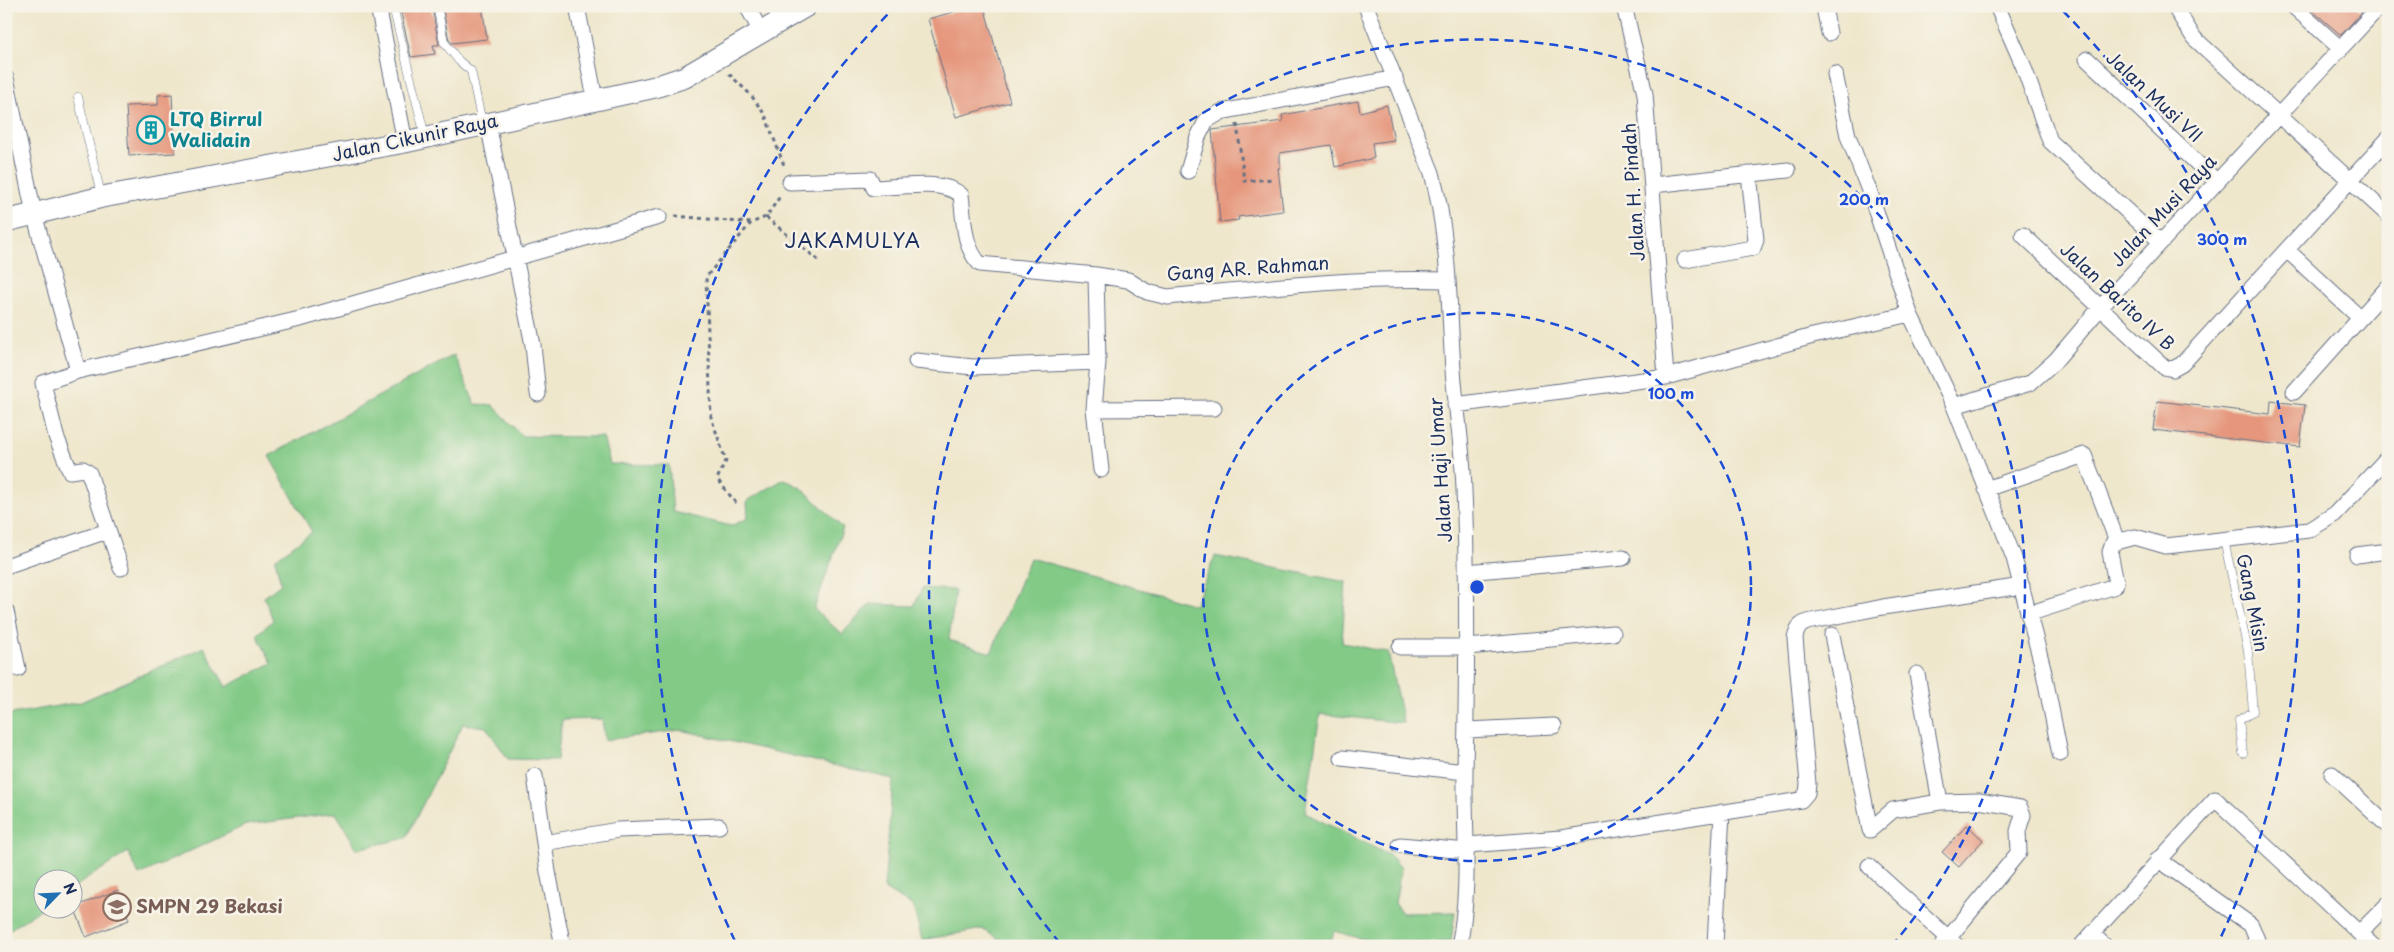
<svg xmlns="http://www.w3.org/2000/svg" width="2394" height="952" viewBox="0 0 2394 952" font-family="'Playpen Sans',sans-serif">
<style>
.green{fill:#82ca86;stroke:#4e7c72}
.building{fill:#e5967c}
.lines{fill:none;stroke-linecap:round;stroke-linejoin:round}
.lane-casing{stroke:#656f84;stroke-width:9}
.street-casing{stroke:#656f84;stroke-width:17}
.secondary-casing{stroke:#656f84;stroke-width:23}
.path{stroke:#656f84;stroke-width:3;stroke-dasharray:4 4;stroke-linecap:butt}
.lane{stroke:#fff;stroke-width:8}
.street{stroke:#fff;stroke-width:15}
.secondary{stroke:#fff;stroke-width:21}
.ring{fill:none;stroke:#1d4ed8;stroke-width:2.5;stroke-dasharray:9 6}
.labels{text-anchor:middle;stroke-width:5;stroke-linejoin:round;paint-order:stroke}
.street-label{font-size:18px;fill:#1b2f5e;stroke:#f7f3e8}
.culture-label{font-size:18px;font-weight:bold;fill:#0d838f;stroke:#f7f3e8;text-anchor:start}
.education-label{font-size:18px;font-weight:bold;fill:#785e54;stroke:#f7f3e8;text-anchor:start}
.quarter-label{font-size:20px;letter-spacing:1px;fill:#1b2f5e;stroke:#f7f3e8}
.centre{fill:#1d4ed8;stroke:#f7f3e8;stroke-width:2.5}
.ring-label{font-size:15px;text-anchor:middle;font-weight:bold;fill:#1d4ed8;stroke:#f7f3e8;stroke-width:5;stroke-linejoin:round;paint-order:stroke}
</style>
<rect width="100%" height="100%" fill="#f7f3e8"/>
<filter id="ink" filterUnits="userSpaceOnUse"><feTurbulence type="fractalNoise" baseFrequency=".02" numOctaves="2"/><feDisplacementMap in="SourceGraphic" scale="10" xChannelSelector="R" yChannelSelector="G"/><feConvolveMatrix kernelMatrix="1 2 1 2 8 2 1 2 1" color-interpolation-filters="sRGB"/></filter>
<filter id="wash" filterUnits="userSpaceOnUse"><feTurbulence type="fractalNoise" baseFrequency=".0096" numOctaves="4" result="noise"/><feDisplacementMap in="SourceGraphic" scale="20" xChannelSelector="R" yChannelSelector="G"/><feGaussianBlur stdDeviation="1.12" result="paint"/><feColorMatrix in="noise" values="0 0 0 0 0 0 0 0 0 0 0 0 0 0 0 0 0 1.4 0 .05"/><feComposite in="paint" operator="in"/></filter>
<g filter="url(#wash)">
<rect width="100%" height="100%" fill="#efe7cc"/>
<path class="green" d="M454,355L475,404L493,405L522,436L603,437L610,464L669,465L673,512L731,526L748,518L747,501L784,479L803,489L843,528L814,609L842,634L870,604L914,606L922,588L955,590L949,640L991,653L1030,558L1195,605L1215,556L1346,582L1342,643L1388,652L1403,723L1320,714L1305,813L1391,856L1401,868L1395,903L1402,913L1455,912L1451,942L1381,944L1334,931L1330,946H1011L982,929L922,940L913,906L884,889L893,779L681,730L605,740L602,719L562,720L557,760L508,759L486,727L463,724L406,838L357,849L336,813L246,825L139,875L128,852L73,888L72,880H42V908L6,932V715L81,702L204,647L226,687L272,663L257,635L273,620L264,597L281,584L275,559L312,532L269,456Z"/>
<g id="blocks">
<path class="building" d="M422,6H428L433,13L439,45H433L435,54L411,57L401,13L417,11Z
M442,6H482L487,39L452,43L449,40Z
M975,6H984L1010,102L956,117L928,19Z
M2307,6H2355L2362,12L2341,35Z
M172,94L175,153L129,156L126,106L158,105V95Z
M1358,101L1360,112L1387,105L1394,140L1372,143L1374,158L1335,167L1331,145L1280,153V168H1278L1283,211L1238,217L1239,220L1220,222L1212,130L1283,121L1282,115Z
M2157,401L2270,414L2271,401L2305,405L2300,447L2153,430Z
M1967,825L1983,840L1959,867L1942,852Z
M118,890L129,920L86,937L74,907Z"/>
</g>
</g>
<g filter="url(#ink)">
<use href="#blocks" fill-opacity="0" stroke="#656f84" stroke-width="1"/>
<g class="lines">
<defs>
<path id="lane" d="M416,6L396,8L395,15L425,136
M434,6L438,10L444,42L459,61L471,71L482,123
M78,97L101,195
M2224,540L2248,651L2253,712L2239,720L2243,753"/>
<path id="street" d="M378,6L405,142
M577,6L595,99
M747,6L761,32
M1366,6L1432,173C1449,236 1449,305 1453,370C1456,410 1463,450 1464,490C1468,584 1467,677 1465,771C1464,829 1471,888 1459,946
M1624,6L1645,94L1666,377
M1827,6L1824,7L1829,33
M1997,6L2023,65L2050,141L2161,242
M2174,6L2194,38L2388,215
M2293,6L2341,49
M2087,59L2217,182
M1835,74L1848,136L1870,193L1910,314L1954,406L2014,558L2043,668L2060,754
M6,78L34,214L78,371
M488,124L533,345L538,394
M1188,171L1198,137L1206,121L1221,112L1395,78
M790,182L870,179L874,188C897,187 943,179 961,195C964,218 963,247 980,264L1096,275L1128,280L1147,292L1168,297C1261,288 1354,277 1447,280
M1653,185L1788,170
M2023,235L2164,367L2173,369L2182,364L2388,139
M2287,250L2360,318
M1685,260L1753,248L1756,240L1749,174
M916,361L973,367L1098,362L1096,275
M1098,362L1094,409L1101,470
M2294,392L2388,287
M1455,405L1666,377L1813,336L1910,314
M1954,406L2030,383L2055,361L2100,308L2380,6
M1094,409L1214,408
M1986,489L2084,455L2117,541
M2357,555L2388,551
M6,566L107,531
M121,568L89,473L83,469L70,471L56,436L43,383L78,371L300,319L659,217
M1466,572L1623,558
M6,611L18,669
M2028,614L2115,586L2116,583L2110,552L2113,543L2135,537L2166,546L2309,530L2335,514L2388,457
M1832,635L1870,830L1893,810L1940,802L1979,801L2020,808L2023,815L2018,831L2019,852L1942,946
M1400,647H1468L1613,633
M1917,674L1940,802
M1467,730L1554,726
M1342,758L1465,772
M2332,774L2388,826
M535,776L548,872L563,946
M544,843L618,830L719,826
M1400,845L1467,851
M1467,845L1561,838L1801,800L1807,793L1808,784L1795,638C1797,627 1801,623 1812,621L1883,607L2022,586
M2158,859L2251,925L2257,940L2252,946
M1869,866L1956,945
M2359,933L2388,904
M2092,934L2105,946
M1715,945L1722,812
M2081,946L2215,799L2373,946"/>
<path id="secondary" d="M6,221L102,197L405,142L655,87L685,77L806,6"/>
</defs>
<use href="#lane" class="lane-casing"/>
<use href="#street" class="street-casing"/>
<use href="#secondary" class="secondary-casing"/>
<path class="path" d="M729,74L751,95L765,115L785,168
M1237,124L1244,181L1274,179
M675,216L751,223L766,217L781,195
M766,217L818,260
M736,503L717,479L726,461L711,417L706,277L751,223"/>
<use href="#lane" class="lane"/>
<use href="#street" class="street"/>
<use href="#secondary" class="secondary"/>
</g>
</g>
<g class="ring">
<circle cx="1477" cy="587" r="274"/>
<path d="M1060 943A548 548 0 1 1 1894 943"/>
<path d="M735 941A822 822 0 0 1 891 11M2063 11A822 822 0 0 1 2219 941"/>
</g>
<defs>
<symbol id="building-ring" viewBox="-11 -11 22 22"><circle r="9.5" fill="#f7f3e8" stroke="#0f9aa8" stroke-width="1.5"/><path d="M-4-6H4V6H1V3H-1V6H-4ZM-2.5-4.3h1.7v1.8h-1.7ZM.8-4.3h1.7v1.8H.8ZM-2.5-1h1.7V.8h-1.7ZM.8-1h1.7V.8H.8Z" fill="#0f9aa8"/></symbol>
<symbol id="school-ring" viewBox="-11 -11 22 22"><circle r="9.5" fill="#f7f3e8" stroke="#8d6e63" stroke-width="1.5"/><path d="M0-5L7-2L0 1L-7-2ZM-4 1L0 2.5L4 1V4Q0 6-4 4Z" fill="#8d6e63"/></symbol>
</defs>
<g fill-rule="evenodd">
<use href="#building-ring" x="135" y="114" width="32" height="32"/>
<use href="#school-ring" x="101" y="891" width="32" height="32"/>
</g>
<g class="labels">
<g class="street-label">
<text transform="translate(2154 97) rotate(43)" y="6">Jalan Musi VII</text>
<text transform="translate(415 138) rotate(-12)" y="6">Jalan Cikunir Raya</text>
<text transform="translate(1634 192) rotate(-94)" y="6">Jalan H. Pindah</text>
<text transform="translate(2164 211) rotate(-47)" y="6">Jalan Musi Raya</text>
<text transform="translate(1248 269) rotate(-4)" y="6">Gang AR. Rahman</text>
<text transform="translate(2117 297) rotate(43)" y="6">Jalan Barito IV B</text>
<text transform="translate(1441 470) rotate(-94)" y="6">Jalan Haji Umar</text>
<text transform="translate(2252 603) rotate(79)" y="6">Gang Misin</text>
</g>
<g class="culture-label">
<text x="170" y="126">LTQ Birrul<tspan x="170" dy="21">Walidain</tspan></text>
</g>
<g class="education-label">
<text x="136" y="913">SMPN 29 Bekasi</text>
</g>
<g class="quarter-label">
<text x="853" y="248">JAKAMULYA</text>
</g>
</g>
<circle cx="1477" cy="587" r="8" class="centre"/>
<g class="ring-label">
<text x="1864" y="205">200 m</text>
<text x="2222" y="245">300 m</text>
<text x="1671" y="399">100 m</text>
</g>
<rect width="2394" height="952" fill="none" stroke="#f7f3e8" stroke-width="25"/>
<g transform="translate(58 894) rotate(66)"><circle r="24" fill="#f7f3e8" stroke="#9fa5b1"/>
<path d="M0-4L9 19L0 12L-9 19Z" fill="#1f6fb2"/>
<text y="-8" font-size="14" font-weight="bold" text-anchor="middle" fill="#1b2f5e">N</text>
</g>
</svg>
